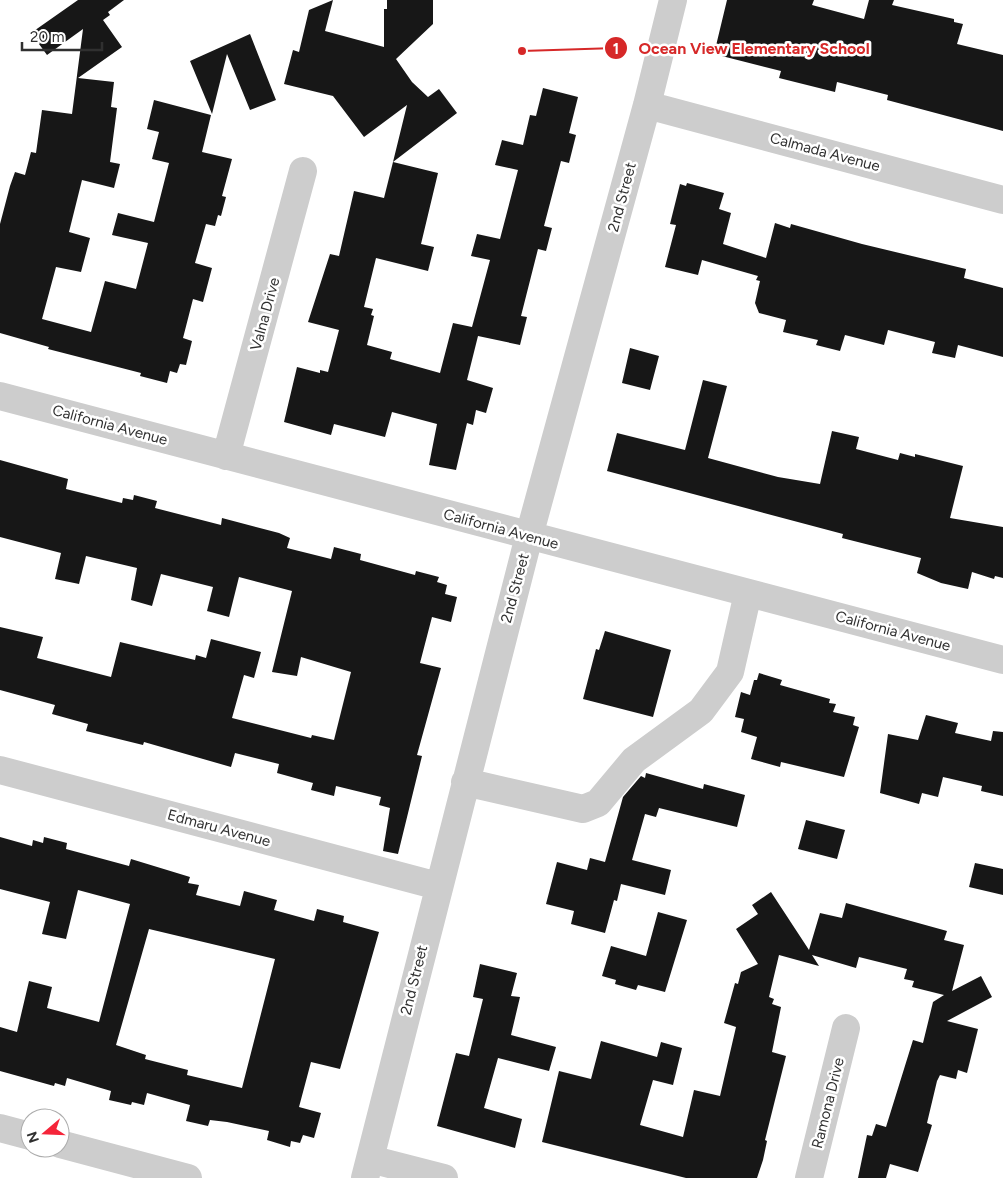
<svg xmlns="http://www.w3.org/2000/svg" width="1003" height="1178" viewBox="0 0 1003 1178" font-family="Figtree,sans-serif">
<style>
.building{fill:#171717;fill-rule:evenodd}
.lines{fill:none;stroke-linecap:round;stroke-linejoin:round}
.minor{stroke:#cdcdcd;stroke-width:28}
.labels{text-anchor:middle;stroke-width:5;stroke-linejoin:round;paint-order:stroke}
.street-label{font-size:15px;fill:#303030;stroke:#fff}
.leader{fill:none;stroke:#d62828;stroke-width:2}
.callout-dot{fill:#d62828;stroke:#fff;stroke-width:2}
.mark-label{font-size:15px;text-anchor:middle;font-weight:bold;fill:#fff}
.callout-label{font-size:16px;text-anchor:middle;font-weight:bold;fill:#d62828;stroke:#fff;stroke-width:5;stroke-linejoin:round;paint-order:stroke}
</style>
<rect width="100%" height="100%" fill="#fff"/>
<path class="building" d="M78,0H124L108,12L110,15L103,20L122,47L78,78L114,82L111,107L117,108L110,162L120,164L114,188L82,180L69,232L90,238L81,272L56,267L42,319L91,332L105,281L136,289L148,243L112,235L118,213L154,222L169,163L152,159L159,132L147,129L154,100L211,115L202,152L232,159L222,196L226,197L221,216L218,215L215,226L206,224L195,263L212,268L203,302L193,299L183,338L192,341L186,365L180,364L177,373L170,371L167,383L140,376L141,373L48,349L49,347L0,333V224L10,186L15,172L25,175L31,152L36,153L42,110L72,114L83,29L47,55L31,33Z
M333,0L325,31L384,47V9H387V0H433V24L396,59L412,82L428,97L439,89L457,113L393,162L407,105L364,137L333,96L284,84L293,50L299,52L309,10Z
M727,0H814L812,5L864,19L869,0H894L892,5L954,19V22L963,24L957,44L1003,55V131L887,100L888,95L837,82L835,92L779,78L781,71L714,54Z
M250,34L276,100L250,110L227,54L212,114L190,61Z
M543,88L578,97L569,133L576,135L569,163L561,161L544,226L552,228L546,251L538,249L521,316L527,317L520,345L478,336L467,380L493,388L486,413L476,410L473,425L467,423L456,470L429,465L437,424L392,412L385,437L334,424L331,435L284,422L297,367L320,373V370L328,372L339,330L308,322L330,254L339,256L354,191L384,198L393,162L438,173L421,244L434,247L428,271L376,258L364,307L373,309L371,315L374,316L367,345L392,352L390,359L440,373L453,323L472,327L490,260L471,256L477,234L500,239L518,170L495,165L502,140L523,145L530,115L536,116Z
M687,183L724,193L719,209L731,213L723,244L766,258L775,223L790,228L791,224L862,244L966,269L964,278L1003,288V357L958,345L955,358L932,353L935,342L888,330L884,345L845,335L840,351L816,345L818,340L783,332L786,320L759,313L755,303L760,281L756,280L758,276L702,260L698,275L665,267L676,225L670,224L680,184L686,186Z
M630,348L659,356L650,390L622,383Z
M703,380L727,386L708,458L778,477L820,484L832,431L859,437L856,449L898,460L900,453L915,457V454L963,466L950,518L1003,527V578L995,576L994,579L972,572L968,589L941,583L917,573L921,558L842,538L843,534L607,471L617,433L685,450Z
M0,460L68,479L66,489L122,503L123,498L133,500L134,495L157,501L155,508L221,525L222,518L279,533L290,538L287,548L331,559L334,547L361,554L360,560L415,575L416,571L439,577L437,582L447,585L445,594L457,597L451,622L432,617L420,663L441,668L417,755L422,756L398,854L383,851L390,808L379,805L381,797L336,786L334,796L311,790L313,783L277,773L279,764L235,753L231,767L144,742L143,745L86,731L88,724L52,714L55,705L0,690V627L43,637L37,658L111,677L120,642L195,660L196,655L206,658L211,639L261,652L254,678L244,675L232,718L311,738L312,735L334,740L351,672L301,657L297,676L272,672L292,591L239,577L229,617L207,611L213,587L161,574L152,606L131,600L137,568L86,556L79,584L55,579L61,553L0,537Z
M605,631L671,650L653,717L583,699L596,649L599,650Z
M759,673L782,680L780,685L830,699L829,703L836,704L833,712L855,717L853,725L859,727L844,777L781,762L780,767L751,759L757,737L741,732L744,719L735,717L741,692L750,695L754,680H757Z
M926,715L958,723L955,733L991,741L993,731L1003,732V796L981,791L982,786L943,777L938,797L922,793L919,804L880,793L888,734L918,740Z
M646,773L703,789L704,784L745,795L737,827L659,808L656,817L645,814L632,860L671,870L665,895L621,884L617,901L614,900L605,933L571,924L574,911L546,904L557,862L587,870L590,858L605,862L623,797L641,776L645,778Z
M806,820L845,830L837,859L798,849Z
M0,837L32,846L33,840L43,843L44,837L67,843L66,849L129,866L131,859L190,877L188,883L199,885L196,895L240,906L244,891L277,900L274,910L314,921L317,909L344,916L343,922L379,932L340,1069L311,1062L299,1107L321,1113L314,1138L303,1135L300,1143L291,1141L290,1147L267,1140L269,1131L227,1122L210,1120L208,1126L186,1121L190,1105L147,1093L144,1105L132,1102L131,1105L109,1100L111,1091L67,1078L65,1086L55,1083L54,1086L0,1071V1027L17,1032L29,981L52,987L47,1008L99,1022L130,904L78,890L66,939L42,934L50,902L0,889ZM149,929L275,959L242,1088L187,1075L188,1070L145,1059L146,1055L116,1045Z
M975,863L1003,869V895L969,887Z
M771,892L809,950L820,913L842,918L846,903L947,931L944,940L964,945L952,991L981,976L992,997L947,1021L978,1029L967,1073L958,1070L956,1079L940,1075L937,1081L927,1123L932,1125L918,1172L890,1164L886,1178H858L867,1135L872,1136L876,1124L886,1127L913,1040L923,1043L933,1002L944,995L912,987L914,981L904,979L907,969L859,957L856,968L812,955L819,966L779,955L769,997L774,999L772,1004L781,1007L772,1052L786,1056L765,1140L767,1141L763,1160L757,1178H686L542,1142L559,1071L591,1079L601,1041L657,1057L661,1042L682,1048L673,1085L653,1080L640,1125L683,1137L694,1090L720,1096L736,1027L724,1023L735,983L738,984L741,972L758,964L736,929L758,914L752,905Z
M658,912L687,920L665,992L638,985L636,990L615,984L616,980L602,976L611,946L646,956Z
M480,964L517,973L511,996L520,997L511,1035L556,1047L549,1071L498,1058L484,1108L522,1119L515,1148L437,1126L456,1053L469,1056L483,999L473,997Z"/>
<g class="lines">
<path class="minor" d="M647,105L1003,200
M0,396L1003,660
M226,456L303,171
M0,770L438,886
M465,782L583,809L598,803L634,760L701,711L730,672L748,593
M0,1128L30,1136
M60,1144L188,1178
M370,1159L444,1178
M365,1178L529,536L647,105L673,0
M809,1178L846,1028"/>
</g>
<g class="labels">
<g class="street-label">
<text transform="translate(825 152) rotate(15)" y="5">Calmada Avenue</text>
<text transform="translate(622 197) rotate(-75)" y="5">2nd Street</text>
<text transform="translate(265 314) rotate(-75)" y="5">Valna Drive</text>
<text transform="translate(110 425) rotate(15)" y="5">California Avenue</text>
<text transform="translate(501 529) rotate(15)" y="5">California Avenue</text>
<text transform="translate(515 588) rotate(-75)" y="5">2nd Street</text>
<text transform="translate(893 631) rotate(15)" y="5">California Avenue</text>
<text transform="translate(219 828) rotate(15)" y="5">Edmaru Avenue</text>
<text transform="translate(414 980) rotate(-76)" y="5">2nd Street</text>
<text transform="translate(828 1103) rotate(-76)" y="5">Ramona Drive</text>
</g>
</g>
<path class="leader" d="M522 51L616 48"/>
<g class="callout-dot">
<circle cx="522" cy="51" r="5"/>
<circle cx="616" cy="48" r="12"/>
</g>
<g class="mark-label">
<text x="616" y="54">1</text>
</g>
<g class="callout-label">
<text x="754" y="54">Ocean View Elementary School</text>
</g>
<g transform="translate(45 1133) rotate(251)"><circle r="24" fill="#ffffff" stroke="#acacac"/>
<path d="M0-4L9 19L0 12L-9 19Z" fill="#f5253a"/>
<text y="-8" font-size="14" font-weight="bold" text-anchor="middle" fill="#303030">N</text>
</g>
<path d="M22 42v8h80v-8" fill="none" stroke="#303030" stroke-width="2.5"/>
<text x="30" y="42" font-size="15" fill="#303030" stroke="#ffffff" stroke-width="4" paint-order="stroke">20 m</text>
</svg>
